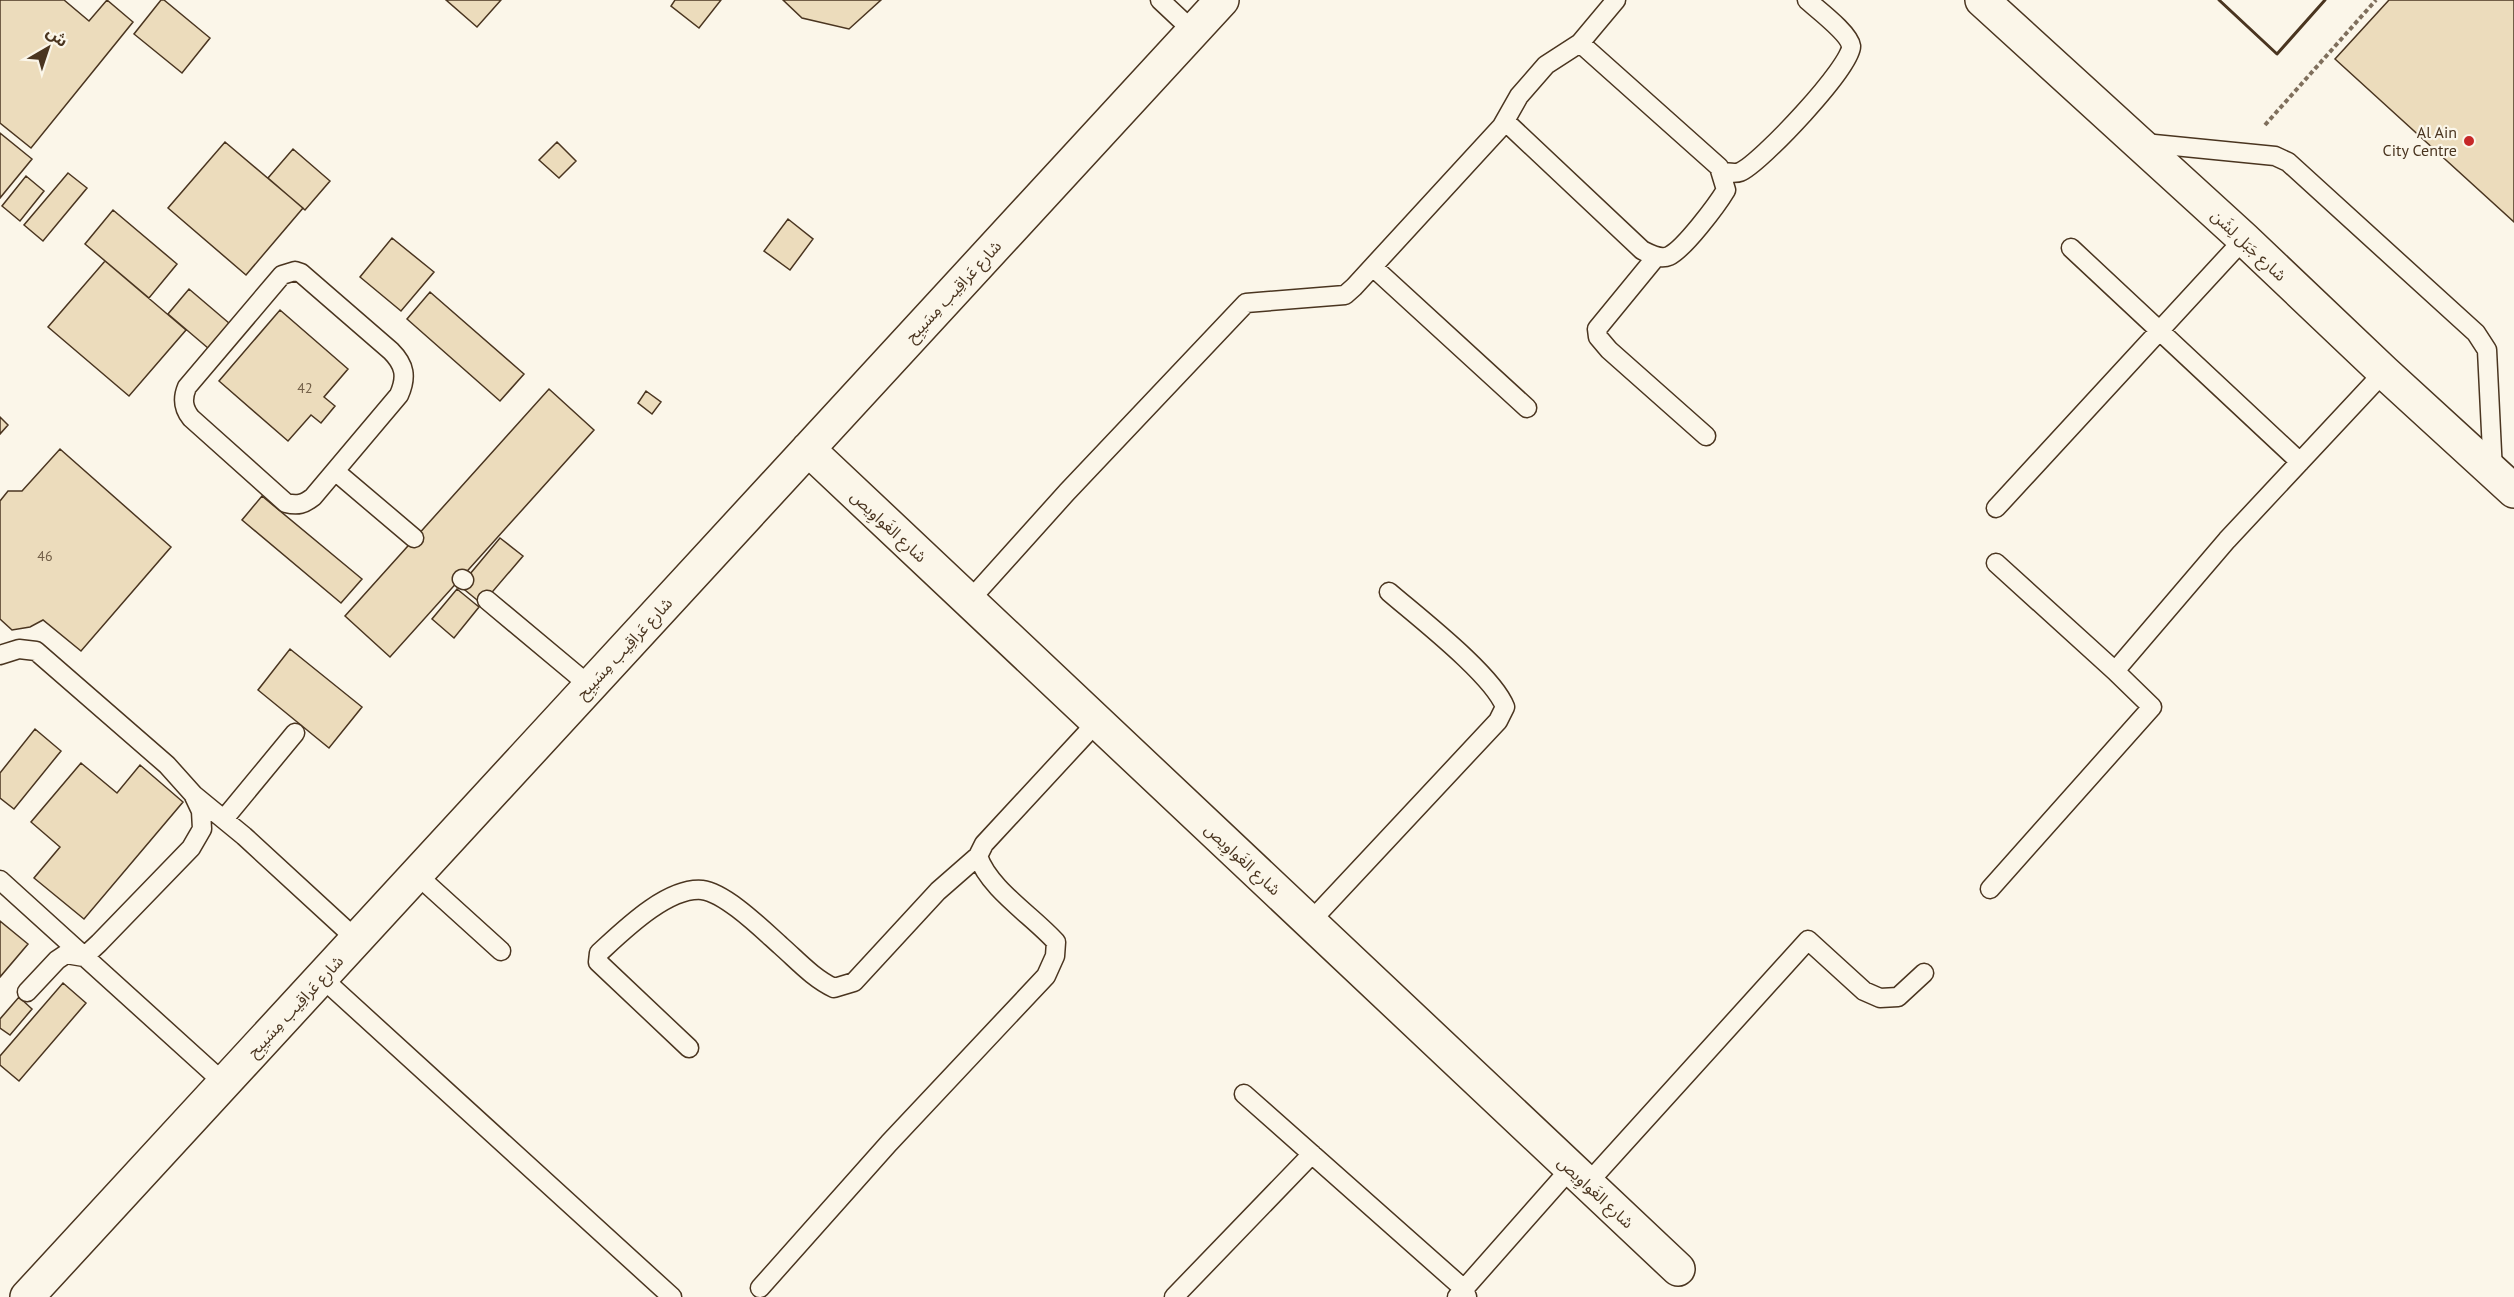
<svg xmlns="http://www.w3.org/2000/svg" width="2514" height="1297" viewBox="0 0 2514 1297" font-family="'PT Sans','Noto Sans Arabic',sans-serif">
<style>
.building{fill:#ecdcbc;stroke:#4a3520;stroke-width:1.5}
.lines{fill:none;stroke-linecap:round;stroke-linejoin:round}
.lane-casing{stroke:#4a3520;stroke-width:21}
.street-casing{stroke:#4a3520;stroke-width:36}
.path{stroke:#7f6f5c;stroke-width:4;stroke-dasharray:4.5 3;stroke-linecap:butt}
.lane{stroke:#fbf6e9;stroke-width:18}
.street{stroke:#fbf6e9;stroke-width:33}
.wall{stroke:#4a3520;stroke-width:3}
.poi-dot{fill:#c62828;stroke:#fbf6e9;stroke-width:2}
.labels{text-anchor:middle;stroke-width:4.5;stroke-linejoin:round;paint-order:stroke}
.number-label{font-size:14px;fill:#725f47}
.poi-label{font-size:16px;fill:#4a3520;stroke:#fbf6e9;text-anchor:end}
.street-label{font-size:16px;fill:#4a3520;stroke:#fbf6e9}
</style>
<rect width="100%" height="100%" fill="#fbf6e9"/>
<path class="building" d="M0,0H64L89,21L107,0L133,22L31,148L0,123Z
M161,0H164L210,38L182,73L134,34Z
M446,0H501L477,27Z
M675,0H721L699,28L671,6Z
M783,0H881L849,29L802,18Z
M2389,0H2514V222L2335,59Z
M0,133L32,159L0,198Z
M225,142L303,208L246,275L168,208Z
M557,142L576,161L559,178L539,160Z
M293,149L330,181L305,210L268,178Z
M68,173L87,188L43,241L24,225Z
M26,176L44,191L20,221L2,206Z
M113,210L177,264L149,298L85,244Z
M788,219L813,239L790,270L764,251Z
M392,238L434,272L401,311L360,277Z
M105,261L186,330L129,396L48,327Z
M189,289L236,329L215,354L168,314Z
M430,292L524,374L500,401L407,319Z
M280,310L348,369L324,397L335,406L321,423L311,415L288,441L219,381Z
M549,389L594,430L390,657L345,616Z
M646,391L661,402L652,414L638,403Z
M0,417L8,425L0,434Z
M60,449L171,547L81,651L43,620L30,627L12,630L0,619V501L8,491H22Z
M262,496L362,579L341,603L242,520Z
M500,538L523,556L482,604L460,586Z
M457,589L479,607L454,638L432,619Z
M290,649L362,707L329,748L258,690Z
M35,729L61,751L14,809L0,798V773Z
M81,763L117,793L140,765L183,802L84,919L34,878L60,847L31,822Z
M0,921L28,944L0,977Z
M63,983L86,1003L19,1081L0,1065V1056Z
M19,997L32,1009L10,1035L0,1028V1019Z"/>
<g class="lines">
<defs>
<path id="lane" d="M1160,0L1193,31
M1505,121L1642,250C1650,254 1660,260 1669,256C1684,249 1717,205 1726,190L1719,167L1580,43
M2144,143L2275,156L2288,162L2476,333L2487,350L2493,472
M1722,172C1727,172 1735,174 1740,172C1760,164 1853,65 1851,46C1849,33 1818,10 1807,0
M2071,248L2300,462
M1656,257L1597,329L1598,337L1609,350L1706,436
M1373,267L1527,408
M295,271L301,273L391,351C405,365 407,377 399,395L313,497C304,504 298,506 286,503L191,418C183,408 182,399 187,387L282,275Z
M335,471L414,538
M1996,508L2244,239
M1996,563L2115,671
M462,579L464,580
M487,600L590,686
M969,601L1067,492L1246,303L1345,295L1354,287L1502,126L1519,96L1546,65L1580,43L1616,0
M0,655L19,649L36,651L167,765L193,794L201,811L202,829L191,848L99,943L84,957L66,954L57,960L27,992
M194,795L244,836L356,939
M224,819L295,733
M416,874L501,951
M0,880L224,1083
M1990,889L2152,707L2115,671L2227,540L2384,372
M1310,922L1498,721L1505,707C1493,675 1418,617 1389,592
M321,977L672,1297
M689,1048L598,962L599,953C623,931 667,887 702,890C726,893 763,930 781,946C798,961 813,978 834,988L854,982L938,891L978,856
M1244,1094L1464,1289L1467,1297
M1587,1184L1808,940L1864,991L1880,998L1898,997L1924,973
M760,1288L889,1143L1046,976L1055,956L1056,942C1033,916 989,889 978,856L984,844L1097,722
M1174,1297L1312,1154
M1457,1297L1571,1168"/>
<path id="street" d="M1982,0L2244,239L2384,372L2514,491
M808,449L1678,1269
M27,1297L1222,0"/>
</defs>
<use href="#lane" class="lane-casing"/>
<use href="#street" class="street-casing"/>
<path class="path" d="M2265,125L2376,0"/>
<use href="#lane" class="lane"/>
<use href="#street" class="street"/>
<path class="wall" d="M2219,0L2277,54L2325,0"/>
</g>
<circle class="poi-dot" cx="2469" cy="141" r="6"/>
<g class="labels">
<g class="number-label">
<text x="305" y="393">42</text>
<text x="45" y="561">46</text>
</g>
<g class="poi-label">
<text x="2457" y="138">Al Ain<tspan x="2457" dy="18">City Centre</tspan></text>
</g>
<g class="street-label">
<text transform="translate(2249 245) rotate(43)" y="6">شارع جَبَل لِشَن</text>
<text transform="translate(953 291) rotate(-47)" y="6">شارع عَراقِيب مِسَيبِح</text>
<text transform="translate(889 526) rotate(43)" y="6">شارع الغَواوِيص</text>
<text transform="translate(624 648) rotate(-47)" y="6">شارع عَراقِيب مِسَيبِح</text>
<text transform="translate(1243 859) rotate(43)" y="6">شارع الغَواوِيص</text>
<text transform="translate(295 1006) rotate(-47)" y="6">شارع عَراقِيب مِسَيبِح</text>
<text transform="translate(1596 1192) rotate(43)" y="6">شارع الغَواوِيص</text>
</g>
</g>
<g transform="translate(48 48) rotate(39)" stroke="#fbf6e9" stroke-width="4.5" paint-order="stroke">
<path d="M0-4.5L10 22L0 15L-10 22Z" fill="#4a3520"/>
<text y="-9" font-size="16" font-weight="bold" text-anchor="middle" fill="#4a3520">ش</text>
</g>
</svg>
